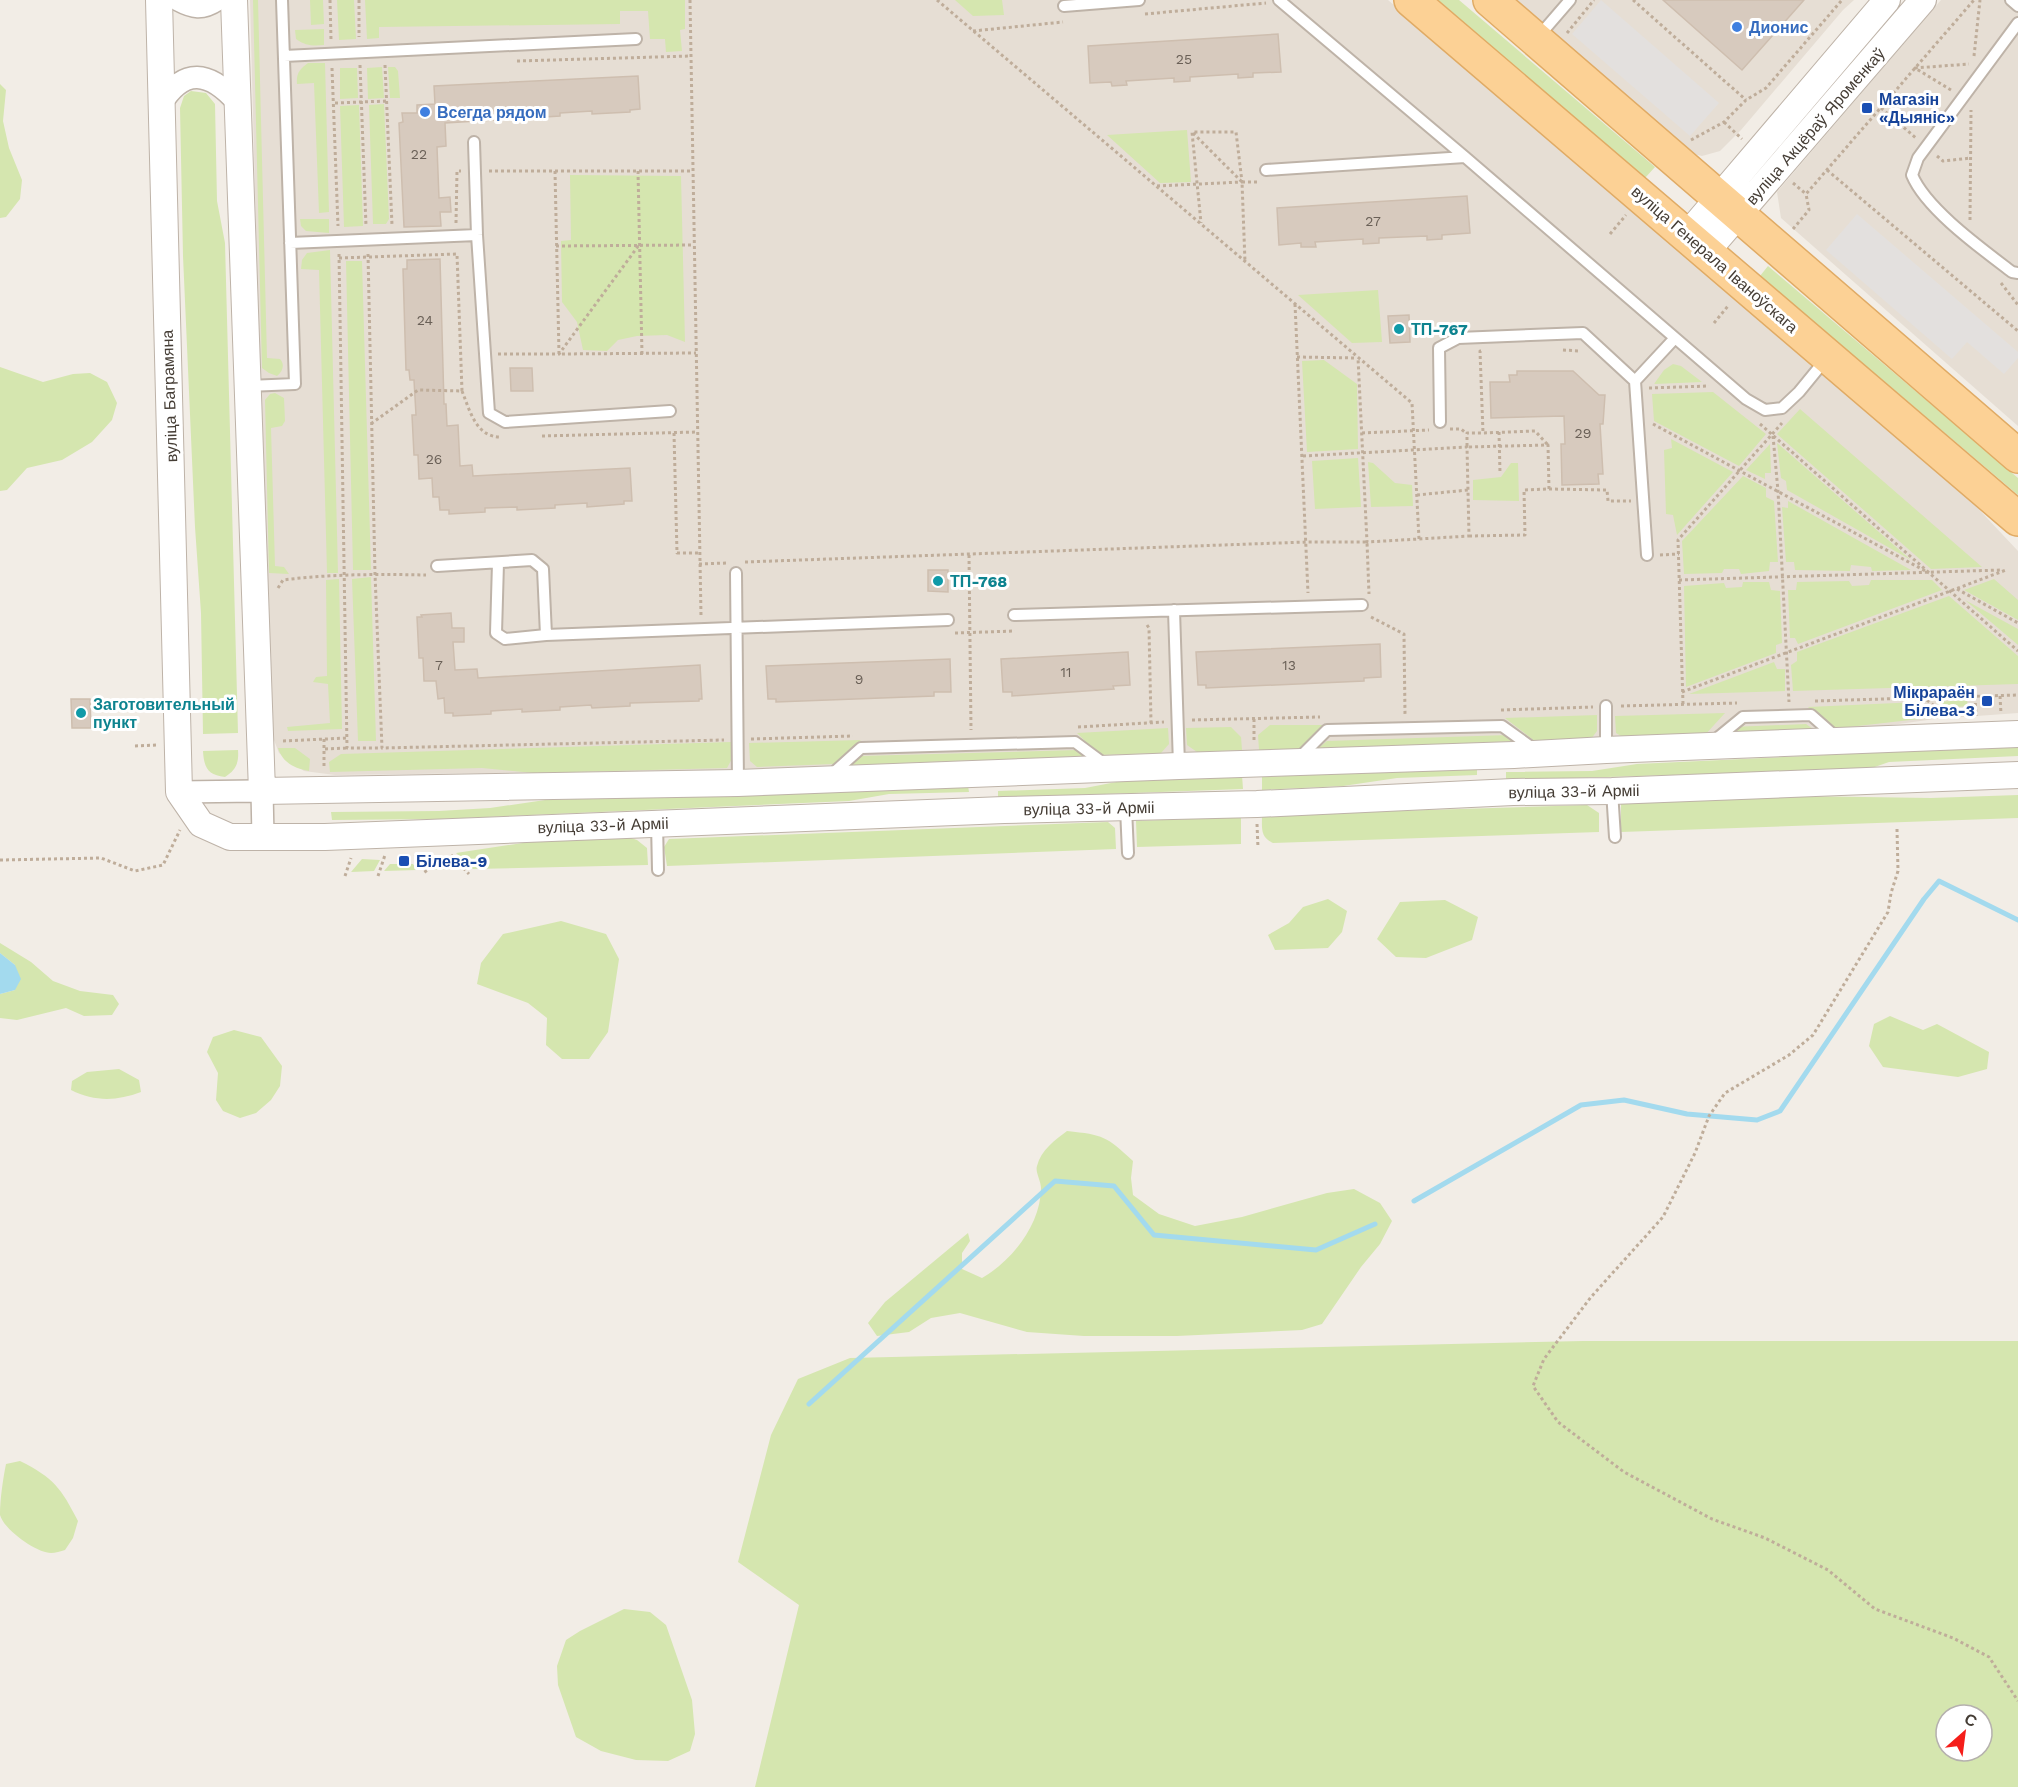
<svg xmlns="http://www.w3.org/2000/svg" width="2018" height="1787" viewBox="0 0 2018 1787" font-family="'Work Sans',sans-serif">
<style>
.residential{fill:#e6ded4}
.green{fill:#d5e6af;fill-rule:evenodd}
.parking{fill:#e3e0de}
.water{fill:#a3daee}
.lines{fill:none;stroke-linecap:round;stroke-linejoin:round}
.stream{stroke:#a3daee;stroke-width:5}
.building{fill:#d7cabe;stroke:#cebeaf;stroke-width:1.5}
.service-casing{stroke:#beb3a8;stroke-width:14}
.minor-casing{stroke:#beb3a8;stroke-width:24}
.tertiary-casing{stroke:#beb3a8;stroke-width:28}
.primary-casing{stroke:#e0ab65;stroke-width:36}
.path{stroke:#bfad9a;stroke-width:3;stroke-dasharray:3 3;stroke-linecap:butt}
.service{stroke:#fff;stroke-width:10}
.minor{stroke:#fff;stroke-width:21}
.tertiary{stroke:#fff;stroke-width:26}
.primary{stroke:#fcd195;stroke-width:33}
.shop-dot{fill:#3f7fe0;stroke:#fff;stroke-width:2}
.transit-dot{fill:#1a4fb4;stroke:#fff;stroke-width:2}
.culture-dot{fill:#0f9aa8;stroke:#fff;stroke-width:2}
.labels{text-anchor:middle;stroke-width:6;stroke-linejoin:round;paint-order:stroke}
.number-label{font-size:14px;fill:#6a6057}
.shop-label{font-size:16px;font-weight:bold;fill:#366cbe;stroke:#fff;text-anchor:start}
.transit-label{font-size:16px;font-weight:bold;fill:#164399;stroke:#fff;text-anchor:start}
.street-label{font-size:16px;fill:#453d35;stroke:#fff}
.culture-label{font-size:16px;font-weight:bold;fill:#0d838f;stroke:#fff;text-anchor:start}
</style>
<rect width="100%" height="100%" fill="#f2ede6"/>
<path class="residential" d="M250,0H1388L1955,484L2018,551V713L1935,719L1833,733L1672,736L926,767L335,775L304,771L279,753L269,727Z
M1512,0H1854L1843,10L1741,130L1720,151L1702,156L1684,152Z
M1941,0H2018V426L1781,218L1777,192Z"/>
<path class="green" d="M253,0H258L267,358L280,359C285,364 283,372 277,376L269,373L262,368Z
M310,0H323L324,24L311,25Z
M337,0H354L356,39L339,40Z
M365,0H685V29L680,30L682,51L666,52L665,39H650L648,11H620V24L379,27V38L367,39Z
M955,0H1002L1004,15L973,16Z
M1438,0H1459L1655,167L1645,178Z
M324,29V45C313,46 306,46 296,39L295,30Z
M308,63H325L329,212L319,213L314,83L297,84C296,73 300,69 308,63Z
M382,67L384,98L368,99L367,68Z
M388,67H395L398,71L400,98H390Z
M340,68H357L358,98L340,99Z
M0,84L6,90L3,121L9,148L22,180L20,199L6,217L0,218Z
M191,91L206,93L215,104L217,201L225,243L238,733L203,734L201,613L195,527L183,256L180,108L184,96Z
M384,104L389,219L386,224H373L369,105Z
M359,105L363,226L344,227L340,106Z
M1187,130L1191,182L1160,183L1107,135Z
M570,175L681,176L685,342L667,335L637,336L618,340L607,351L583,350L577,322L562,302L561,241L571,240Z
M300,219H329V233L306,231L301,226Z
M330,250L338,573H327L319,270L301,269L302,260L307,253Z
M346,261H362L371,570H353Z
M1768,266L2018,478V495L1760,276Z
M1378,290L1382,342L1352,343L1298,295Z
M1324,360L1357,384L1358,449L1307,452L1302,361Z
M1673,364L1681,366L1702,382L1654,384L1664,370Z
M0,367L43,382L73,374L90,373L107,382L117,403L112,420L92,442L62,460L27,468L7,490L0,491Z
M1713,392L1766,434L1739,466L1654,421L1652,394Z
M275,393L284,398L285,421L282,426L271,428L275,566L284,567L289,574L269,573L265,400L270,394Z
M1800,409L1982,567L1931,569L1777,434Z
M1671,439L1733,472L1677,535L1673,515L1666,514L1664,450L1672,448Z
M1777,443L1911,560L1787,490L1786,481L1781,478Z
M1770,444L1771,473H1765V479L1746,470Z
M1358,458L1361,507L1315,509L1312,461Z
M1368,462L1373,463L1395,483L1412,485L1413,506L1371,507Z
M1511,463H1518L1519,501L1473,500V480L1501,477Z
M1743,476L1766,488V497L1774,501L1778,562H1770L1769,571L1741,574L1739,569H1724L1722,573L1684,574L1682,541Z
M1788,501L1911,570L1872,571L1871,567L1851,565L1850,571L1795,570L1794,562H1786L1782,507L1788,508Z
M371,577L376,741H358L352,579Z
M339,579L342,729L288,731L287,727L330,723L328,684L313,682L316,677L327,676L326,580Z
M1994,579L2018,600V620L1964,590Z
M1871,580H1932L1942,590L1798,644L1795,638H1790L1788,590H1796L1797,582L1849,581L1852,586L1869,585Z
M1743,582H1769L1771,590L1780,591L1782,643L1776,645V653L1686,687L1684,586L1724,583L1726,588L1742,587Z
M1949,596L2018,656V684L1793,691L1791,665L1797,661V652Z
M1965,600L2018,629V645Z
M1774,662L1777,669H1785V691L1689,694Z
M1967,700L1968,706L1941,708L1936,702Z
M1919,702L1930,710L1928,718L1831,729L1808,707Z
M1725,713L1704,736L1626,739L1616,733L1615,716Z
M1597,715V731L1591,739L1536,742L1505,718Z
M1806,724L1813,729L1814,733L1717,732L1732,727Z
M1270,725H1325L1300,749L1259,750L1258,735Z
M1231,727L1241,737L1242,750L1197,752L1187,745L1186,728Z
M1168,728L1169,744L1161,753L1099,755L1077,733Z
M1508,735L1517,741L1317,749L1327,741Z
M861,740L834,764L757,767L750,761L749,743Z
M731,742L733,757L727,768L533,773L482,768L330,772L329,762L341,754Z
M2018,746V756L1889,762L1869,769L1506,780V772L1592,771L1637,764Z
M278,748H295L310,759L309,771C294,768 283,763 278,748Z
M238,750C239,763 236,770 225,777C208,775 204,768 203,751Z
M1077,750L1086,756L850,765L860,756Z
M1477,767V775L1397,778L1343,786L1262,790V777Z
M1242,775L1243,789L998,798V791L1085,788L1132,779Z
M968,786L969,792L889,794L849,801L440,819L332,820L331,812L439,811L490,808L545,800Z
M2018,795V818L1621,832V802L1796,796L1931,798Z
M1587,805L1599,813V832L1273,843C1260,837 1262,828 1262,815Z
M1241,817V844L1137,847L1136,821Z
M1108,822L1115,828L1116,849L667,866L664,847L669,839Z
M631,838L637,840L647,848L648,865L473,869L456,853L529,842Z
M445,857L456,869L431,870L423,859Z
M362,859L380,860L374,871L351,872Z
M390,864H413L417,870L384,871Z
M1328,899L1347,911L1342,932L1328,948L1275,950L1268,935L1289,923L1303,907Z
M1445,900L1478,917L1472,940L1426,958L1396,957L1377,939L1400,902Z
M561,921L606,934L619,959L608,1032L589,1059H562L546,1045L547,1018L528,1003L477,984L481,963L503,934Z
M0,943L31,962L53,981L80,991L113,995L119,1004L112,1015L84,1016L66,1008L17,1020L0,1018V994L15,990V965L0,953Z
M1890,1016L1923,1030L1937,1024L1989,1052L1987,1069L1958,1077L1883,1067L1869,1046L1874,1024Z
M234,1030L261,1037L282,1066L280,1086L271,1100L256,1113L240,1118L223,1111L216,1100L218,1073L207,1052L213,1037Z
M119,1069L139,1080L141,1092C117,1101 95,1102 71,1090L72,1081L87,1072Z
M1067,1131C1104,1135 1106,1136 1133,1161L1131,1178L1133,1195L1159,1214L1195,1226L1242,1217L1327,1193L1354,1189L1380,1203L1392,1221L1380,1244L1361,1267L1322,1324L1302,1330L1177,1336H1084L1027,1332L960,1313L931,1318L909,1332L877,1336L868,1323L885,1302L968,1233L970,1241L962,1253V1269L982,1278C1012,1261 1041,1224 1041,1188C1041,1181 1035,1172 1037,1166C1041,1150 1055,1140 1067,1131Z
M1583,1341H2018V1787H755L799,1605L738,1562L771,1435L798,1379L850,1358ZM1946,1715H1982V1751H1946Z
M20,1461C54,1478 61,1488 78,1521L73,1538L65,1550C61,1551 55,1553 51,1553C37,1553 4,1530 0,1515C0,1499 3,1479 6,1464Z
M624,1609L650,1612L666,1625L692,1700L695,1734L690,1751L668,1761L636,1760L601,1751L576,1737L558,1685L557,1666L566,1640L580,1631Z"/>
<path class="parking" d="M1601,0L1719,103L1690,136L1572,34Z
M1857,214L2018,352V358L2004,374L1967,342L1952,359L1826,250Z"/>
<path class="water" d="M0,953L15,965L21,979L15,990L0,994Z"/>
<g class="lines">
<path class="stream" d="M1414,1201L1581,1105L1624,1100L1687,1114L1757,1120L1780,1111L1924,899L1939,881L2018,920
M809,1404L1055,1181L1114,1186L1154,1235L1316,1250L1375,1224"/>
</g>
<path class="building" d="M1663,0H1804L1742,70Z
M1278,34L1281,72L1253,73V77L1238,78V74L1190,77V81L1174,82V78L1126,81L1127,85L1112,86L1111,82L1090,83L1088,46Z
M638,76L640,109L630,110V112L592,114V111L560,113V116L445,123L446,146L437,147L439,198L450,197L451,212H440L441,226L404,227L399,123L403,122L402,113H417V105L435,104L434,86Z
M1467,196L1470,233L1442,235V239L1427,240V236L1379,238V243L1363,244V239L1315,242L1316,247H1301V243L1279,245L1277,208Z
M440,259L444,404H446L447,426L458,425L460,466L472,465L473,476L630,468L632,501H624V504L587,507V503L555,505V508L517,510V507L485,508V512L449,514V510H440L439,497H433L432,478L419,479L418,455H414L412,415H416L414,380H410L409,370H406L403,269H407V260Z
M1409,315L1410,342L1390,343L1388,316Z
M510,368H532L533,391H511Z
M1517,371H1573L1599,395H1605L1603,424H1600L1603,474H1598L1599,484L1562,485L1561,444H1565L1564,416L1491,418L1490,382H1510L1509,375H1517Z
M928,570H948V592L928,591Z
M451,613L452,628H464V642H453L455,670L477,669L478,678L700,665L702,699H699V701L630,703V706L592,708L591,705L560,707V710L522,712V709L491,711V714L453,716V713H445L444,698L438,699L436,681H424L423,658H419L417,617H422L421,615Z
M1380,644L1381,677L1364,678V681L1206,688V685H1198L1196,652Z
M1128,652L1130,685L1113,686L1114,689L1012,696V692H1003L1001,659Z
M950,659L951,692H934V696L776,702V699H768L766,666Z
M71,699H90L91,728H72Z"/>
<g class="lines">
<defs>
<path id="service" d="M1279,0L1465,157L1746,399L1765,410L1782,408L1799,392L1826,359
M2011,0L2018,6
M1064,6L1139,0
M2018,23L1918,158L1912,175C1926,209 1982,249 2012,272L2018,273
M1538,37L1570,0
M284,56L636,39
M474,142L477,235L489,413L505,422L670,411
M1266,170L1465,157
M290,243L477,235
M1635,381L1647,555
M248,386L295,384L282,0
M1440,422L1439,348L1458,338L1583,333L1635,381L1675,338
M498,563L496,633L505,639L546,635L948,620
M437,566L532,560L543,569L546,635
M736,573L738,783
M1174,610L1179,765
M1014,615L1362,605
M1606,706V750
M1715,740L1743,717L1811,715L1836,737
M1299,758L1327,730L1502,726L1534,749
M831,775L861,748L1075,742L1106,765
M1612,791L1615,837
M1126,808L1128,853
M657,823L658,870"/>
<path id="minor" d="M178,0C193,8 202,10 217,0
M161,104C184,67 209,71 237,102
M179,792L262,791L263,837"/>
<path id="tertiary" d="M159,0L179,792L201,824L230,837H325L1004,810L1257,804L1513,792L1612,791L2018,775
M234,0L262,791L738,783L1179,766L1514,755L1606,750L2018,734
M1687,235L1887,0
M1707,251L1923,0"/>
<path id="primary" d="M1411,0L2018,519
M1490,0L2018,456"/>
</defs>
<use href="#service" class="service-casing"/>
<use href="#minor" class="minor-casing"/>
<use href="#tertiary" class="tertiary-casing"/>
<use href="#primary" class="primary-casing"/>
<path class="path" d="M330,0L331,40
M359,0V37
M690,0L701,616
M937,0L1412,403L1419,539L1367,542L1358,358
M1633,0L1746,100
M1145,14L1266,3
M973,31L1063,22
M1567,33L1594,0
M1974,56L1980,0
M517,61L691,56
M360,65L366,226
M385,65L392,225
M332,68L338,226
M1951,90L1915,68L1969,64
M335,103L387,101
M1881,108L1916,138
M1724,122L1742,139
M1193,133L1242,182L1245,262
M1691,140L1724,122L1746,100L1766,88L1842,0
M1937,156L1943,161L1971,158
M1827,170L2018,331
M489,171H692
M555,171L559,354L696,353
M638,171L642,354
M1242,182H1259
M1793,183L1806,194L1974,0
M1157,186L1242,182L1236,132H1192L1201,223
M1970,220L1971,110
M456,223L457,171H461
M1793,229L1809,210L1806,194
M1610,234L1626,215
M556,246L694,245
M339,254L347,748H382
M368,254L375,574L382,748L724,740
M339,258L457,254L462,391L418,390L372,423
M2001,283L2018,305
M1295,304L1308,593
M1714,323L1728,306
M1563,350L1580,351
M1481,351H1480L1483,433L1535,431L1548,445
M498,354H559L639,245
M1297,357L1356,358
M1649,388L1709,386
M462,391C470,411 476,438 502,437
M1653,424L1929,573
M1760,424L2018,651
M1450,429H1461L1466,433
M1499,432L1500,473
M674,433L677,553H699
M1362,433L1429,430
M542,436L697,432
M1773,436L1778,491L1789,702
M1303,456L1467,447L1469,536L1419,539
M1549,489L1607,490L1608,501H1631
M1417,495L1468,490
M1469,536L1525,535L1524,490L1549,489L1548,445L1467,447V433H1483
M969,555L971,730
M1660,555L1679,554
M745,562L1307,542H1367L1369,594
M699,564L727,563
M1679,580L2001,570
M278,588L283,580C330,574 378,574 426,575
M1957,589L2018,623
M1371,617L1404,634L1405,714
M1147,625L1149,628L1151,723
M955,633L1015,631
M1682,692L2006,570
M2000,696L2001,714
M1975,697L1976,716
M1927,700L1945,715
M1815,701L2018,695
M1683,704L1678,540L1782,423
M1621,706L1737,703
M1501,710L1593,707
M1254,719V742
M1192,720L1320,717
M1078,727L1164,722
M324,739V767
M751,739L853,736
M283,741L347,738
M135,746L157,745
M325,749L347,748
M1257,824L1258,848
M1897,829L1898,871L1891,893L1888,912L1813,1035L1789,1055L1725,1093L1709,1116L1695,1153L1663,1217L1591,1297L1544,1359L1533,1386L1558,1422L1624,1472L1712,1519L1765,1538L1828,1570L1875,1609L1953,1638L1989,1657L2018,1701
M415,855L428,875
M451,855L469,874
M0,860L101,858L135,871L163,865L180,830
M345,876L351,858
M378,876L385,855"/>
<use href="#service" class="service"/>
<use href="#minor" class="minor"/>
<use href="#tertiary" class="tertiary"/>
<use href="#primary" class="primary"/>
</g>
<g class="shop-dot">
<circle cx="1737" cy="27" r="6"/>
<circle cx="425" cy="112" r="6"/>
</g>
<g class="transit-dot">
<rect x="1861" y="102" width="12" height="12" rx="3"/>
<rect x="1981" y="695" width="12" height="12" rx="3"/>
<rect x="398" y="855" width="12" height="12" rx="3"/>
</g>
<g class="culture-dot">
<circle cx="1399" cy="329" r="6"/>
<circle cx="938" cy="581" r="6"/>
<circle cx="81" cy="713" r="6"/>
</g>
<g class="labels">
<g class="number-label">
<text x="1184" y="64">25</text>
<text x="419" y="159">22</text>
<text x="1373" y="226">27</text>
<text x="425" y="325">24</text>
<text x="1583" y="438">29</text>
<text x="434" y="464">26</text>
<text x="439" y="670">7</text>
<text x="1289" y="670">13</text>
<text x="1066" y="677">11</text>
<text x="859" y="684">9</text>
</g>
<g class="shop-label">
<text x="1749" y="33">Дионис</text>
<text x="437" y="118">Всегда рядом</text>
</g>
<g class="transit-label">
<text x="1879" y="105">Магазін<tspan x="1879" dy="18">«Дыяніс»</tspan></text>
<text x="1975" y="698" text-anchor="end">Мікрараён<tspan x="1975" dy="18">Білева-3</tspan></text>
<text x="416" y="867">Білева-9</text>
</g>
<g class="street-label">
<text transform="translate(1815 126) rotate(-49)" y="6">вуліца Акцёраў Яроменкаў</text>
<text transform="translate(1715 259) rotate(41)" y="6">вуліца Генерала Іваноўскага</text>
<text transform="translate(169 396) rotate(-92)" y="6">вуліца Баграмяна</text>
<text transform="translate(1574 791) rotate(-1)" y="6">вуліца 33-й Арміі</text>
<text transform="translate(1089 808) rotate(-1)" y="6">вуліца 33-й Арміі</text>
<text transform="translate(603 825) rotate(-2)" y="6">вуліца 33-й Арміі</text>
</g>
<g class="culture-label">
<text x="1411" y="335">ТП-767</text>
<text x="950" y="587">ТП-768</text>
<text x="93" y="710">Заготовительный<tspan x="93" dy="18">пункт</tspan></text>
</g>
</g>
<g transform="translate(1964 1733) rotate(28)"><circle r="28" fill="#ffffff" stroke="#b5b1ae" stroke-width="1.5"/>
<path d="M0-4.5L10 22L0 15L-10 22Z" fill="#f51e1a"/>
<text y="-9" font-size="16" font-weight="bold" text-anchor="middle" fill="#453d35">С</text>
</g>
</svg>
